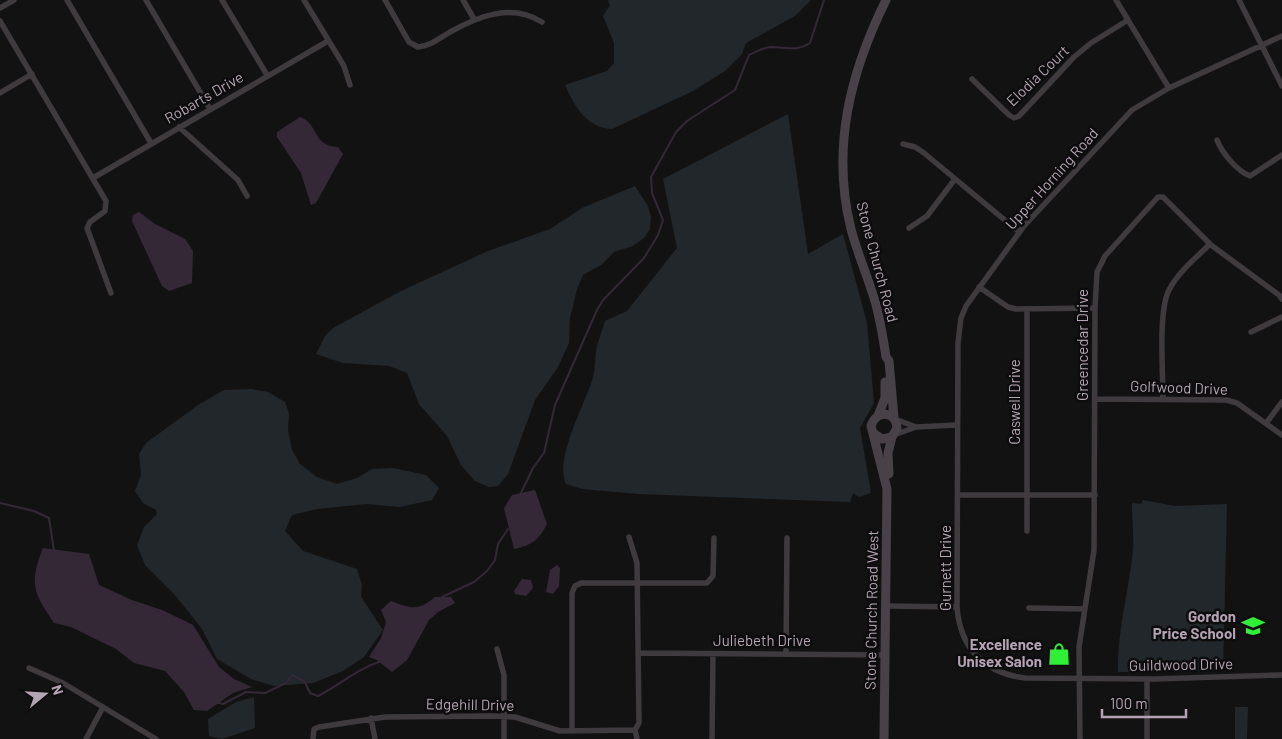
<svg xmlns="http://www.w3.org/2000/svg" width="1282" height="739" viewBox="0 0 1282 739" font-family="Barlow,sans-serif">
<style>
.green{fill:#22272b}
.water{fill:#342837}
.lines{fill:none;stroke-linecap:round;stroke-linejoin:round}
.stream{stroke:#342837;stroke-width:2}
.minor{stroke:#3f3a3e;stroke-width:5.5}
.secondary{stroke:#484147;stroke-width:9}
.labels{text-anchor:middle;stroke-width:5;stroke-linejoin:round;paint-order:stroke}
.street-label{font-size:15px;fill:#b4a3b3;stroke:#0e0d0e}
.poi-label{font-size:15px;font-weight:bold;fill:#b4a3b3;stroke:#0e0d0e;text-anchor:end}
</style>
<rect width="100%" height="100%" fill="#131213"/>
<path class="green" d="M608,0H811L795,16L746,43L742,54L725,71L693,91L612,129C587,128 575,107 565,85L607,71L614,63V43L603,16L610,5Z
M788,114L808,254L843,234L867,323L874,403L860,428L871,493L859,497L853,493L850,502L638,494L582,489L566,484C554,459 585,404 593,378C595,369 595,360 596,351C598,341 602,331 605,321L627,311L677,248L663,179Z
M635,186L648,206L651,217L650,229L644,238L633,246L614,252L601,265L583,275L577,289L570,318L569,343L558,367L535,400L508,474L498,486L489,487L475,481L461,465L447,436L419,404L407,373L389,366L343,363L316,354L325,336L333,328L401,291L488,251L550,229L582,208Z
M252,389L268,392L285,402L289,413L288,430L292,450L300,464L317,477L337,484L357,478L372,469L393,468L426,475L439,488L432,500L400,507L366,504L317,509L292,515L285,531L303,551L357,569L362,585L361,597L383,630L364,657L343,671L313,683L274,686L251,679L217,659L202,629L175,595L145,565L137,545L144,527L157,514L156,510L143,503L135,491L141,474L139,454L146,443L198,405L224,390Z
M1143,500L1175,506L1227,504L1223,671L1118,672C1117,631 1129,591 1133,550C1134,535 1132,519 1132,503L1141,504Z
M254,697L255,728L222,739L209,736L208,719L236,702Z
M1235,707H1248L1247,739H1235Z"/>
<path class="water" d="M300,117C319,124 312,146 338,147L343,154L316,203L311,205L301,173L277,137V132Z
M139,212L155,224L185,239L193,251L192,283L169,291L162,286L132,221L133,215Z
M535,490L547,524C539,540 532,545 514,549L504,508L512,495Z
M43,548L89,554L99,585L132,600L162,610L193,625L219,667L234,679L252,687L233,693L207,711L194,710L184,692L165,671L134,663L116,649L71,627L54,623C33,592 29,584 43,548Z
M557,565L560,568L559,586L553,594L546,592L550,570Z
M522,579L531,580L533,588L526,596L515,594L514,591Z
M435,597H451L455,603L438,612L429,620L407,660L392,672L377,660L369,657L381,638L386,622L381,610L391,601C411,609 418,611 435,597Z"/>
<g class="lines">
<path class="stream" d="M520,495L533,468L544,453L555,405L597,310L603,300L644,258L658,235L663,220L652,193L651,177L676,132L687,121L735,90L749,55C756,51 763,48 771,47C786,47 796,52 810,43L824,0
M0,503L34,511L49,518L54,551
M442,597L474,582L487,571L495,560L498,544L508,529
M215,702L223,704L246,692L265,693L286,683L292,675L305,682L310,693L318,696C340,685 358,668 382,661"/>
<path class="minor" d="M67,0L151,143
M146,0L210,109
M222,0L267,75
M304,0L344,66L350,85
M385,0L409,42L418,47C430,46 440,38 450,32C479,16 511,3 542,22
M463,0L474,19
M1116,0L1169,88
M1239,0L1282,86
M0,8L14,0
M0,21L106,201L105,211L90,222L87,228L111,293
M1282,36L1169,88L1132,110L1024,226L966,306L961,318L958,343L957,607C960,648 984,673 1025,678L1154,679L1282,675
M972,79L1009,115L1014,118L1019,116L1074,57L1091,43L1128,20
M0,93L32,74
M179,127L238,180L247,196
M1217,140C1222,153 1237,171 1250,176L1282,155
M903,144L915,147L924,153L1019,232
M93,178L328,41
M909,228L927,216L955,179
M979,287L1008,307L1016,309L1095,308
M1251,332L1282,317
M1163,398C1163,373 1158,311 1169,290C1178,272 1196,258 1210,244
M1095,399L1226,400L1237,403L1282,435
M895,419L916,427
M1267,422L1282,402
M894,435L916,427L957,425
M958,495H1095
M1027,531V309
M886,606L957,607
M1029,608L1085,609
M497,649L504,675V739
M639,653L885,655
M786,654L787,538
M29,668L63,683L156,739
M371,718L375,739
M635,730L637,739
M572,731V593L575,586L581,583H707L713,576L714,538
M86,739L103,707
M313,739L314,729L319,727L385,717L491,716L515,717L560,731L635,730L639,723L637,563L629,537
M712,739L713,654
M1080,739L1079,647L1094,550L1095,308L1097,272L1105,256L1158,197H1163L1211,245L1279,295L1282,299
M1147,739V679"/>
<path class="secondary" d="M886,0C850,73 831,148 851,229C857,252 867,275 874,298C880,317 883,337 886,357L889,361L894,418
M878,416L885,398V382
M873,433L882,439L892,437L897,428C896,411 876,409 871,426L887,489L884,739
M889,474L888,453L892,437"/>
</g>
<defs>
<symbol id="school-bare" viewBox="-9 -9 18 18"><path d="M0-5L7-2L0 1L-7-2ZM-4 1L0 2.5L4 1V4Q0 6-4 4Z" fill="#2ef036" stroke="#0e0d0e" stroke-width="2.5" paint-order="stroke"/></symbol>
<symbol id="shop-bare" viewBox="-9 -9 18 18"><path d="M-5-2.5h2.3a2.7 3.5 0 0 1 5.4 0H5L5.5 6h-11ZM-1.5-2.5h3a1.5 2.3 0 0 0-3 0Z" fill="#2ef036" stroke="#0e0d0e" stroke-width="2.5" paint-order="stroke"/></symbol>
</defs>
<g fill-rule="evenodd">
<use href="#school-bare" x="1237" y="610" width="32" height="32"/>
<use href="#shop-bare" x="1043" y="638" width="32" height="32"/>
</g>
<g class="labels">
<g class="street-label">
<text transform="translate(1038 76) rotate(-44)" y="5">Elodia Court</text>
<text transform="translate(204 98) rotate(-30)" y="5">Robarts Drive</text>
<text transform="translate(1052 179) rotate(-48)" y="5">Upper Horning Road</text>
<text transform="translate(877 262) rotate(75)" y="5">Stone Church Road</text>
<text transform="translate(1083 345) rotate(-90)" y="5">Greencedar Drive</text>
<text transform="translate(1179 388) rotate(2)" y="5">Golfwood Drive</text>
<text transform="translate(1015 402) rotate(-90)" y="5">Caswell Drive</text>
<text transform="translate(946 568) rotate(-90)" y="5">Gurnett Drive</text>
<text transform="translate(872 610) rotate(-89)" y="5">Stone Church Road West</text>
<text x="762" y="646">Juliebeth Drive</text>
<text transform="translate(1181 665) rotate(-1)" y="5">Guildwood Drive</text>
<text transform="translate(470 705) rotate(1)" y="5">Edgehill Drive</text>
</g>
<g class="poi-label">
<text x="1236" y="622">Gordon<tspan x="1236" dy="17">Price School</tspan></text>
<text x="1042" y="650">Excellence<tspan x="1042" dy="17">Unisex Salon</tspan></text>
</g>
</g>
<g transform="translate(45 694) rotate(72)" stroke="#0e0d0e" stroke-width="4" paint-order="stroke">
<path d="M0-4L9 19L0 12L-9 19Z" fill="#b4a3b3"/>
<text y="-8" font-size="14" font-weight="bold" text-anchor="middle" fill="#b4a3b3">N</text>
</g>
<path d="M1102 709v8h84v-8" fill="none" stroke="#b4a3b3" stroke-width="2.5"/>
<text x="1110" y="709" font-size="15" fill="#b4a3b3" stroke="#0e0d0e" stroke-width="4" paint-order="stroke">100 m</text>
</svg>
